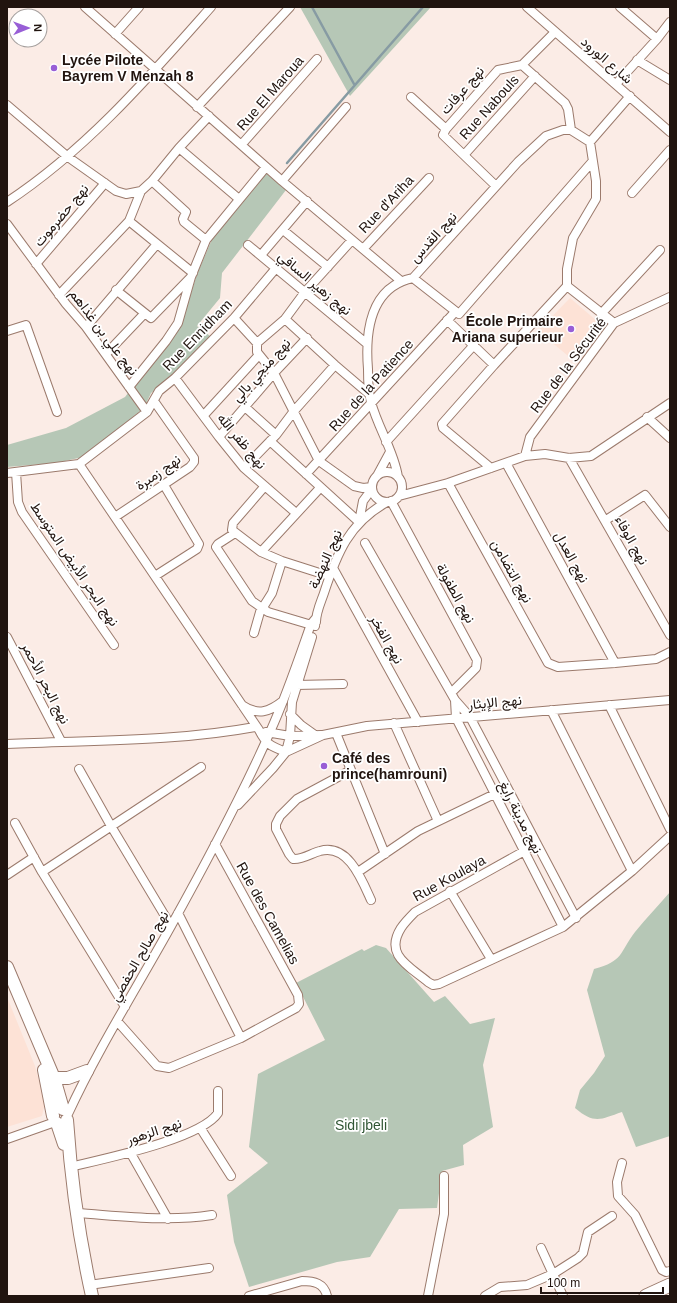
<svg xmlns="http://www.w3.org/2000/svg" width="677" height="1303" viewBox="0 0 677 1303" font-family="Helvetica,Vazirmatn,sans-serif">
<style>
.built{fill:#fde2d6}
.green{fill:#b6c7b6}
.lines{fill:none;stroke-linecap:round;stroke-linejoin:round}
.stream{stroke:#879ba3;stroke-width:2.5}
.street-casing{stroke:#9b7a6c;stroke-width:10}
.secondary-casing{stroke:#9b7a6c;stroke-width:14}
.primary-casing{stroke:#9b7a6c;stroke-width:15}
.street{stroke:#fff;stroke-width:8}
.secondary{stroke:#fff;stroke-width:12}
.primary{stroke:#fff;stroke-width:13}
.poi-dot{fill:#985ed6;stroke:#fff;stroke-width:1.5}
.labels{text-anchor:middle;stroke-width:3.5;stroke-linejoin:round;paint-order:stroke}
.poi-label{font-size:14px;font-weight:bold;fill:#21140f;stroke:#fff;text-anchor:start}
.street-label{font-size:14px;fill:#21140f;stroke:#fff}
.park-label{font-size:14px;fill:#305634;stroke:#fff}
</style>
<rect width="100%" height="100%" fill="#fbece6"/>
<path class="built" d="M570,298L604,327L573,360L538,331Z
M7,997L35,1066L45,1103L42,1116L7,1127Z"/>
<path class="green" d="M300,7H431L350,96Z
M266,173L286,190L222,273L220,298L197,326L210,336L173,376L151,393L144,408L83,457L56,463L7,467V445L66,428L125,397L181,325L197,274L213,237Z
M670,892V1136L636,1147L622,1112C601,1119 595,1125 575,1108L580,1090L594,1073L605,1056L587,990L594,969C624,961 619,953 635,932C646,918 659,905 670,892Z
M376,945L386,948L434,1002L445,996L470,1024L495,1018L483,1065L493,1127L463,1145L464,1165L442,1171L437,1208L399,1209L370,1257L337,1262L249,1287L234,1242L227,1195L268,1163L249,1147L258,1074L325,1040L296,983L362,949L364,951Z"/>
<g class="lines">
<path class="stream" d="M312,7L354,84
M287,163L423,7"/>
<defs>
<path id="street" d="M85,7L282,181L401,281
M527,7L670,132
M620,7L657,39
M115,34L139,7
M637,60L670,80
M522,65L565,103L568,109L571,130
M522,65L555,32
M616,84L657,39L670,22
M411,97L446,129L443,135L496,186
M7,105L68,157L116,191L126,194L141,191L152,181L179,148L209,116
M197,107L290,7
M446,129L498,70L522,65
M242,144L317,59
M179,148L239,199
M464,155L535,76
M152,181L186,212L183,219L184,222L206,240
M282,181L346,107
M632,193L670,150
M7,202C86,150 149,77 211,7
M129,221L193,273
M7,224L66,304L86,327L147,412
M283,230L328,267
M248,245L366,343
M363,249L429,178
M261,255L307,201
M36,264L105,183
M413,278L459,314L592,162
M116,290L151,318L190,278
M59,295L129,221L141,191
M601,314L660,250
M234,318L257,343V352L274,373L319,461L354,486L363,488L372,487
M285,319L335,365L369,394
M447,320L494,365
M614,323L567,286V269L573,238L596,199V181L590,142L630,96
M86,327L157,244
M7,331L26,325L57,412
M257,343L285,319L305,292L352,240
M106,354L144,314
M175,378L219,437L244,468L296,513
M129,387L166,341L178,323L191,277L206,240L266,167
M245,407L276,435
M204,415L259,355
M647,417L670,438
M219,437L274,373L307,338
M270,441L359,522
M386,442L474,345
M525,456L530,437L614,323L670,297
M569,458L670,635
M506,463L615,663
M79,464L259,730C266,744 270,746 286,752L323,735L367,726L670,700
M244,468L276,435L294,411L335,365
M491,468L443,428L442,424L494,365L567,286
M16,472L18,502L22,512L114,645
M372 487a15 15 0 1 1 30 0a15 15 0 1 1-30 0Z
M7,473L79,464L147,412L159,391L175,378L234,318L277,267
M306,474L455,312
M377,476L390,452
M398,477C394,451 378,428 371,402C368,392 368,380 368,369C365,332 370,287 413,278L518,162L546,136L563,130H571L590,142
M448,483L548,663L558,667L615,663L656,659L670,652
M265,486L233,523L232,530L261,552L282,561L329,576
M399,496L448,483L525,456L545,454L569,458L591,456L670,403
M391,501L477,660L476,668L451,693
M115,517L190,467L194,462V458L154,401
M606,520L645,495L670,527
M359,522L363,501L372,489
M235,533L218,544L216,547L252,601L268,612L315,626
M365,543L455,700L470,717L576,918
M261,552L320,488
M333,568L418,722
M155,576L197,549L199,544L164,485
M316,622C316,612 321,602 324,593C337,553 349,523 387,502
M254,633L260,612L272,593L282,561
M7,637L61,741
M296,685L343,684
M455,700L456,718L563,927
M242,705C258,716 269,712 283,701
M609,705L670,829
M551,710L632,871
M290,714L301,725L315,735
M394,723L438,821
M266,732L290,736L321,735
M336,733L385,854
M7,744C90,740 174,742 255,727
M79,769L111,826L171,926
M351,770L297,799L280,816L276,824V829L289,854L293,859C302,860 312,853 320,851C348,843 362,880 371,900
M238,805L273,768L286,752L290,736L292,702L312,637
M15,823L42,872L125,1007
M537,844L415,912C410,917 405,922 401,928C384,955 409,966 428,982L433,985L439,984L563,927L632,871L670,836
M42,872L201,767
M358,872L418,831L507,788
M7,875L34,857
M450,891L491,959
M178,913L241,1038
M117,1021L157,1066L169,1068L241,1038L296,1008L299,1004L298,995L215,844
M68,1114C98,1049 136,989 171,926C206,863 241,798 270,732C286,697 298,661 311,624L316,618
M201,1129L231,1176
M7,1139L55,1122
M130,1152L168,1219
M622,1163L617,1182L618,1196L635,1215L662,1270L666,1272L670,1271
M70,1167C103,1159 201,1139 218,1113V1091
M77,1213C122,1216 167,1222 212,1215
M541,1248L563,1296
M89,1285L209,1268
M249,1296L302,1281C314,1281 324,1283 327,1296
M428,1296L444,1214V1176
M485,1296L500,1287L527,1285L553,1274L578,1258L583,1253L588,1232L612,1216"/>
<path id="secondary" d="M7,967L54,1078L63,1109
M44,1070L53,1116
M54,1078H68L87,1071
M67,1120C71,1179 79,1238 92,1296
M57,1123L64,1144"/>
<path id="primary" d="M646,1296L670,1285"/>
</defs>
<use href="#street" class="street-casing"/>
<use href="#secondary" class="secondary-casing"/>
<use href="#primary" class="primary-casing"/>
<use href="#street" class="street"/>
<use href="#secondary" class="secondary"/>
<use href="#primary" class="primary"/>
</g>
<g class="poi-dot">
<circle cx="54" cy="68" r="4"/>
<circle cx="571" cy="329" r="4"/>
<circle cx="324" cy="766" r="4"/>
</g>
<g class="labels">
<g class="poi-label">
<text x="62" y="65">Lycée Pilote<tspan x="62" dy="16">Bayrem V Menzah 8</tspan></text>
<text x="563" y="326" text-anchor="end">École Primaire<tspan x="563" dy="16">Ariana superieur</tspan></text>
<text x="332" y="763">Café des<tspan x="332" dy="16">prince(hamrouni)</tspan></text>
</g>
<g class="street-label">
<text transform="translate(607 60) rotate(41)" y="5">شارع الورود</text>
<text transform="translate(462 90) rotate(-49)" y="5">نهج عرفات</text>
<text transform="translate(270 93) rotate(-49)" y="5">Rue El Maroua</text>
<text transform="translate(489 107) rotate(-48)" y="5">Rue Nabouls</text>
<text transform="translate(386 204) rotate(-47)" y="5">Rue d'Ariha</text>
<text transform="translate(61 215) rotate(-50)" y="5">نهج حضرموت</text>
<text transform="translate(433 237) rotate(-48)" y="5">نهج القدس</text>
<text transform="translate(315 283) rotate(40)" y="5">نهج زهير السافي</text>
<text transform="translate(104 332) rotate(53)" y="5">نهج علي بن غذاهم</text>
<text transform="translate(197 335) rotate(-46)" y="5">Rue Ennidham</text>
<text transform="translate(568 365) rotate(-53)" y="5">Rue de la Sécurité</text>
<text transform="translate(261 370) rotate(-48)" y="5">نهج منجي بالي</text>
<text transform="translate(371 385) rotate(-48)" y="5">Rue de la Patience</text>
<text transform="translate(242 441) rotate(50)" y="5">نهج ظفر الله</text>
<text transform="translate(158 472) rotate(-35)" y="5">نهج زمبرة</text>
<text transform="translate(632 540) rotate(61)" y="5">نهج الوفاء</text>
<text transform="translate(572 557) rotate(61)" y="5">نهج العدل</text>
<text transform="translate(325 559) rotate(-66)" y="5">نهج النهضة</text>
<text transform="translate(75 564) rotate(56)" y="5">نهج البحر الأبيض المتوسط</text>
<text transform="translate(512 571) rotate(61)" y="5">نهج التضامن</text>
<text transform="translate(456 593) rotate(61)" y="5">نهج الطفولة</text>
<text transform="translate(387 639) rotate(61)" y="5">نهج الفخر</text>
<text transform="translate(46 683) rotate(63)" y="5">نهج البحر الأحمر</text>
<text transform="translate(495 702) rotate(-5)" y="5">نهج الإيثار</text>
<text transform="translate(521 817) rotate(63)" y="5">نهج مدينة رابغ</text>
<text transform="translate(449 878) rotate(-29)" y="5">Rue Koulaya</text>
<text transform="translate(268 913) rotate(61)" y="5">Rue des Camelias</text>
<text transform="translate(139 956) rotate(-60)" y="5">نهج صالح الحفصي</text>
<text transform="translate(154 1131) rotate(-18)" y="5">نهج الزهور</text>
</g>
<g class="park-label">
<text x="361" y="1130">Sidi jbeli</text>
</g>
</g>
<rect width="677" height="1303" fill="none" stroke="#21140f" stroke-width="16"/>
<g transform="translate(28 28) rotate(89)"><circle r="19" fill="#ffffff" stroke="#a6a19f"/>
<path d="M0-3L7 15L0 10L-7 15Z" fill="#985ed6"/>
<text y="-6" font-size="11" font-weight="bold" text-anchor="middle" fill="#21140f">N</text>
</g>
<path d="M541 1287v6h122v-6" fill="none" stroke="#21140f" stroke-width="2"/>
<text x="547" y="1287" font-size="12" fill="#21140f" stroke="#ffffff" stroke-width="3" paint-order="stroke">100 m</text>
</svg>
